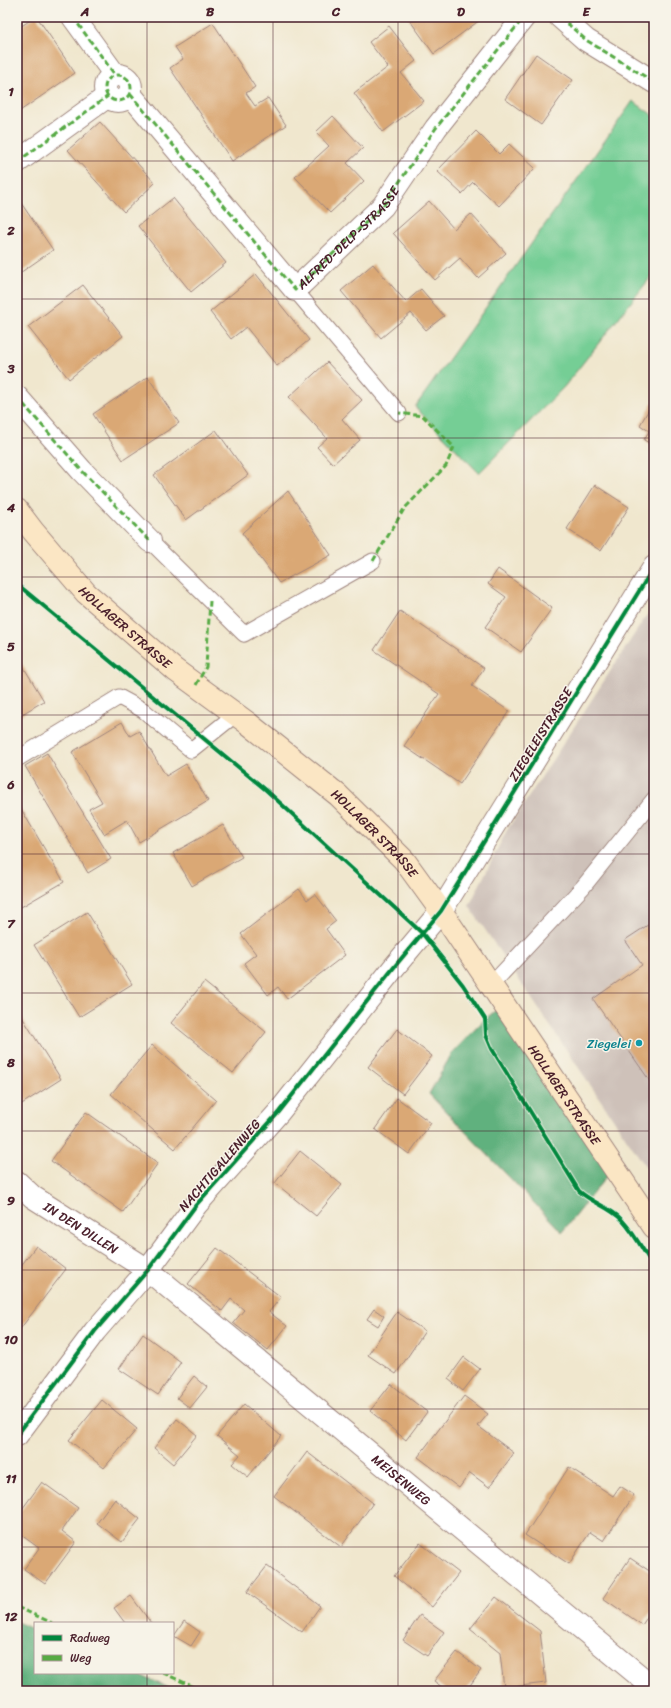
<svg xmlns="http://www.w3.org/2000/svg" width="671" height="1708" viewBox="0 0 671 1708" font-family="Sriracha,sans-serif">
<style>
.industrial{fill:#cec1b9}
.green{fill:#75ce95;stroke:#607660}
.forest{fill:#60b17e;stroke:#556854}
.building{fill:#daa874}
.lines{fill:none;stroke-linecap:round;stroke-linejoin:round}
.lane-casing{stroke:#9d837c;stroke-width:17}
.street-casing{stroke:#9d837c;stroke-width:24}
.secondary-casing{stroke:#9d837c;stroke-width:24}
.lane{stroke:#fff;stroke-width:15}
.street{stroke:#fff;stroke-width:22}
.secondary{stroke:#fbe6c4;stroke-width:22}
.quiet{stroke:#57aa44;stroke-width:3;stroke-dasharray:6 3;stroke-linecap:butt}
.cycleway-casing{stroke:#f7f3e8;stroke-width:6}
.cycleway{stroke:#00873e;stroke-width:4}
.grid{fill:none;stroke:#4a1f2b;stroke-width:1;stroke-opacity:0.55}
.culture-dot{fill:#0f9aa8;stroke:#f7f3e8;stroke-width:1.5}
.labels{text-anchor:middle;stroke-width:3;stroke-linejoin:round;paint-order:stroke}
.street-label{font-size:13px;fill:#4a1f2b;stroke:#f7f3e8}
.culture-label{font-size:13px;fill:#0d838f;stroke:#f7f3e8;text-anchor:end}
.neatline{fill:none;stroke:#4a1f2b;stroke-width:1.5}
.grid-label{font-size:13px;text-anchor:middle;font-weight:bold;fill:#4a1f2b}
</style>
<rect width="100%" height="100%" fill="#f7f3e8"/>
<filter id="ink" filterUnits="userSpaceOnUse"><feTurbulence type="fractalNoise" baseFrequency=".025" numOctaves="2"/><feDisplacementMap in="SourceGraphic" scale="8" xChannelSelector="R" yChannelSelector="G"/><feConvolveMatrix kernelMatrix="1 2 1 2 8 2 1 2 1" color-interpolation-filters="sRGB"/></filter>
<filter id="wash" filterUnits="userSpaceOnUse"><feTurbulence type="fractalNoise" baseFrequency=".012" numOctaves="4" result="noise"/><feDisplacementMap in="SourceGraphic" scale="16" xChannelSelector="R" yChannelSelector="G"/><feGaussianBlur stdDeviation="0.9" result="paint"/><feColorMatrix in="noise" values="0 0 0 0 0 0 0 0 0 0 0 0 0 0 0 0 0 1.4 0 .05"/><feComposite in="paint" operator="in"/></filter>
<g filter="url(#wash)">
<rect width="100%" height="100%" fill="#f0e7ce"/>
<path class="industrial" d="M654,604V1179L469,906L507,830Z"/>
<path class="green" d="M633,101L654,116V273L564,387L479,473L415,407Z"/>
<path class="forest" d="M504,1004L614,1167L562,1232L429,1094L452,1053L485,1019Z
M17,1622L35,1630V1673H135L176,1691H17Z"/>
<g id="blocks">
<path class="building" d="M35,17H37L75,73L17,113V29Z
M410,17H484L434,54L408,18Z
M213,23L255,87L246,93L255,106L268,98L286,125L232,161L170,68L183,59L175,47Z
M389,26L416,61L401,73L424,101L383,132L354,93L388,67L369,42Z
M536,54L573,80L541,125L505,99Z
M333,116L363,148L347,163L364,181L330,213L295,177L329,146L316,132Z
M100,122L155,183L124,212L68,150Z
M476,131L499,154L509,144L535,168L499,206L473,182L462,194L437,171Z
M173,198L226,263L191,292L138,226Z
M429,201L454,229L471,214L506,253L478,278L460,258L435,280L393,233Z
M21,203L53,250L17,275V206Z
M373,264L406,302L421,289L444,316L426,330L411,313L381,338L341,291Z
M256,274L309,340L277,366L246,327L231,339L210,312Z
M83,285L123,336L69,379L28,327Z
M327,362L362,400L342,419L360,440L333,464L317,447L327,438L289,397Z
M148,377L179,423L123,460L93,414Z
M653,402L654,403V446L644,440L649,431L640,425Z
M216,430L248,475L186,520L154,475Z
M595,485L629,507L601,551L567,529Z
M288,491L331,555L279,583L242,533Z
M498,569L552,608L521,652L485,627L506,597L488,584Z
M400,611L484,668L472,686L509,711L460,784L404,746L439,694L374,650Z
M17,656L44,701L17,717Z
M122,722L130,736L139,731L166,776L186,764L208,801L139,842L127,820L104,834L89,809L102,802L72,752Z
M47,753L111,859L88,873L25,766Z
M17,802L64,882L21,907L17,899Z
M223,825L242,857L192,886L173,853Z
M299,889L307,900L315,894L336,921L326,929L345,955L287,999L278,987L268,995L244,963L256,954L241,934Z
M87,912L132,984L79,1017L34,945Z
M654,921V1087L593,999L642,965L625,940Z
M204,982L266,1032L233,1073L171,1023Z
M17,1009L61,1079L17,1107Z
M397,1029L432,1056L403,1094L368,1067Z
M152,1045L216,1100L175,1149L111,1094Z
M397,1098L431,1123L409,1154L375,1129Z
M86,1112L158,1163L123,1212L51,1161Z
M300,1151L342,1185L316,1216L275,1183Z
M36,1246L66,1269L17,1333V1271Z
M217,1248L281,1297L269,1312L287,1326L268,1350L233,1323L244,1310L231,1299L222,1311L188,1284Z
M374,1309L384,1316L378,1326L367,1319Z
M397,1312L425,1331L396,1374L368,1355Z
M143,1334L181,1362L158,1395L119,1369Z
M464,1357L480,1369L463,1391L448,1379Z
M194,1376L207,1387L190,1408L177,1398Z
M391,1384L427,1412L406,1440L370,1411Z
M464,1396L488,1414L478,1426L514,1453L489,1487L470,1473L459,1488L418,1457Z
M102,1400L137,1429L104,1468L69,1440Z
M244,1404L281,1436L248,1477L232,1464L240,1455L217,1436Z
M177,1419L197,1435L173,1464L154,1448Z
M307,1452L373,1503L341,1547L274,1496Z
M569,1467L613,1496L620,1486L634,1495L604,1541L590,1532L569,1564L525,1535Z
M42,1482L78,1508L62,1531L76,1542L45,1584L24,1569L39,1548L17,1532V1516Z
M115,1499L140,1519L122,1542L97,1523Z
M420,1543L459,1573L432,1607L394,1576Z
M630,1558L654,1574V1607L642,1625L603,1598Z
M267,1566L320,1606L302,1632L247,1592Z
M131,1596L151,1623H125L114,1608Z
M496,1597L540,1631L546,1683L504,1688L500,1653L470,1629Z
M420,1615L444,1632L427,1656L403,1640Z
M184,1621L200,1632L191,1646L174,1636Z
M457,1652L481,1670L466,1691H447L434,1681Z"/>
</g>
</g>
<g filter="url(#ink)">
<use href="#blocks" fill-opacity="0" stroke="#9d837c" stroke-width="1"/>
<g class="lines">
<defs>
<path id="lane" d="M295,290L399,413
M150,541L244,634L373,561
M17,759L119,697L143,710L191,750L236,714
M491,985L583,887L654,799"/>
<g id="street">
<path d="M73,17L115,75"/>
<path d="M560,17L586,40L654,82"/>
<circle cx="118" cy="88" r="13"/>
<path id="s1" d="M130,94L295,290L383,206L436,128L524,17"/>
<path d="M17,162L108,96"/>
<path d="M17,397L82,471L150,541"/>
<path id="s2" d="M17,1182L33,1197L148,1270L642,1678L653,1691"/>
<path d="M17,1435L95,1331L148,1270L196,1205L279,1112L395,966L441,911L654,567"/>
</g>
<g id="secondary">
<path id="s3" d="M17,510L33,531L86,593L175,670L249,724L338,795L404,860L441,911L654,1227"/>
</g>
</defs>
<use href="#lane" class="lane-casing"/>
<use href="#street" class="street-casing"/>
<use href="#secondary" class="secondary-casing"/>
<use href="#lane" class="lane"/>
<use href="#street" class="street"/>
<use href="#secondary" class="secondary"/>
<path class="quiet" d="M73,17L115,75
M560,17L586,40L654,82
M105 88a13 13 0 1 1 26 0a13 13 0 1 1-26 0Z
M130,94L295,290L383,206L436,128L524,17
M17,162L108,96
M17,397L82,471L150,541
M373,561L404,509L446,466L454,447L423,416L399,413
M196,685L206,667L210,601
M17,1607L52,1623
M163,1673L203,1691"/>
<defs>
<path id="cycleway" d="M17,584L266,790L422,933L463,985L485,1019L486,1035L492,1049L579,1191C592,1203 610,1207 622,1220C635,1234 644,1252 654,1267
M17,1435L95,1331L148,1270L196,1205L279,1112L395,966L441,911L654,567"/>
</defs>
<use href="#cycleway" class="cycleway-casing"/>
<use href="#cycleway" class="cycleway"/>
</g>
</g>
<path class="grid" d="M147,17V1623M273,17V1691M398,17V1691M524,17V1691M17,161H654M17,299H654M17,438H654M17,577H654M17,715H654M17,854H654M17,993H654M17,1131H654M17,1270H654M17,1409H654M17,1547H654M147,1673V1691"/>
<circle class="culture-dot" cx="639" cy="1043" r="4"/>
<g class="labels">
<g class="street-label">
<text dy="5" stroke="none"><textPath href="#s1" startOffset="331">ALFRED-DELP-STRASSE</textPath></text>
<text dy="5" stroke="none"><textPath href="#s3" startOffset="160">HOLLAGER STRASSE</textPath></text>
<text transform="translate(540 734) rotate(-58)" y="5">ZIEGELEISTRASSE</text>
<text dy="5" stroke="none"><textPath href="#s3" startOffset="484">HOLLAGER STRASSE</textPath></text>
<text dy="5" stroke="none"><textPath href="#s3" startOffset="808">HOLLAGER STRASSE</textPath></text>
<text transform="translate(219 1165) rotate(-49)" y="5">NACHTIGALLENWEG</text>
<text dy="5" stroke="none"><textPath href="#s2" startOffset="79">IN DEN DILLEN</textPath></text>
<text dy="5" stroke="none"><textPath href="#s2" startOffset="487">MEISENWEG</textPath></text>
</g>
<g class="culture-label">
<text x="631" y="1048">Ziegelei</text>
</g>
</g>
<rect width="671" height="1708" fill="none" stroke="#f7f3e8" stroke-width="44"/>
<rect x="34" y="1622" width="140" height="52" fill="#f7f3e8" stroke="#b29e9c"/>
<rect x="42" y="1635" width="20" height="6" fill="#00873e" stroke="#b29e9c"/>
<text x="70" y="1642" font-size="12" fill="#4a1f2b">Radweg</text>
<rect x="42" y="1655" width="20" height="6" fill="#57aa44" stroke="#b29e9c"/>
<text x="70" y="1662" font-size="12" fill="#4a1f2b">Weg</text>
<rect x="22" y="22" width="627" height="1664" class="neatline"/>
<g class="grid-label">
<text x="85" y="16">A</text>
<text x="210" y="16">B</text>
<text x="336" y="16">C</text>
<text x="461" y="16">D</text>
<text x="586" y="16">E</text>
<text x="11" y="96">1</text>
<text x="11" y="235">2</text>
<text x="11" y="373">3</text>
<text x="11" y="512">4</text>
<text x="11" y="651">5</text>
<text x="11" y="789">6</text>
<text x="11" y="928">7</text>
<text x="11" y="1067">8</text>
<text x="11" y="1205">9</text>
<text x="11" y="1344">10</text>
<text x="11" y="1483">11</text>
<text x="11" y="1621">12</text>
</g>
</svg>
